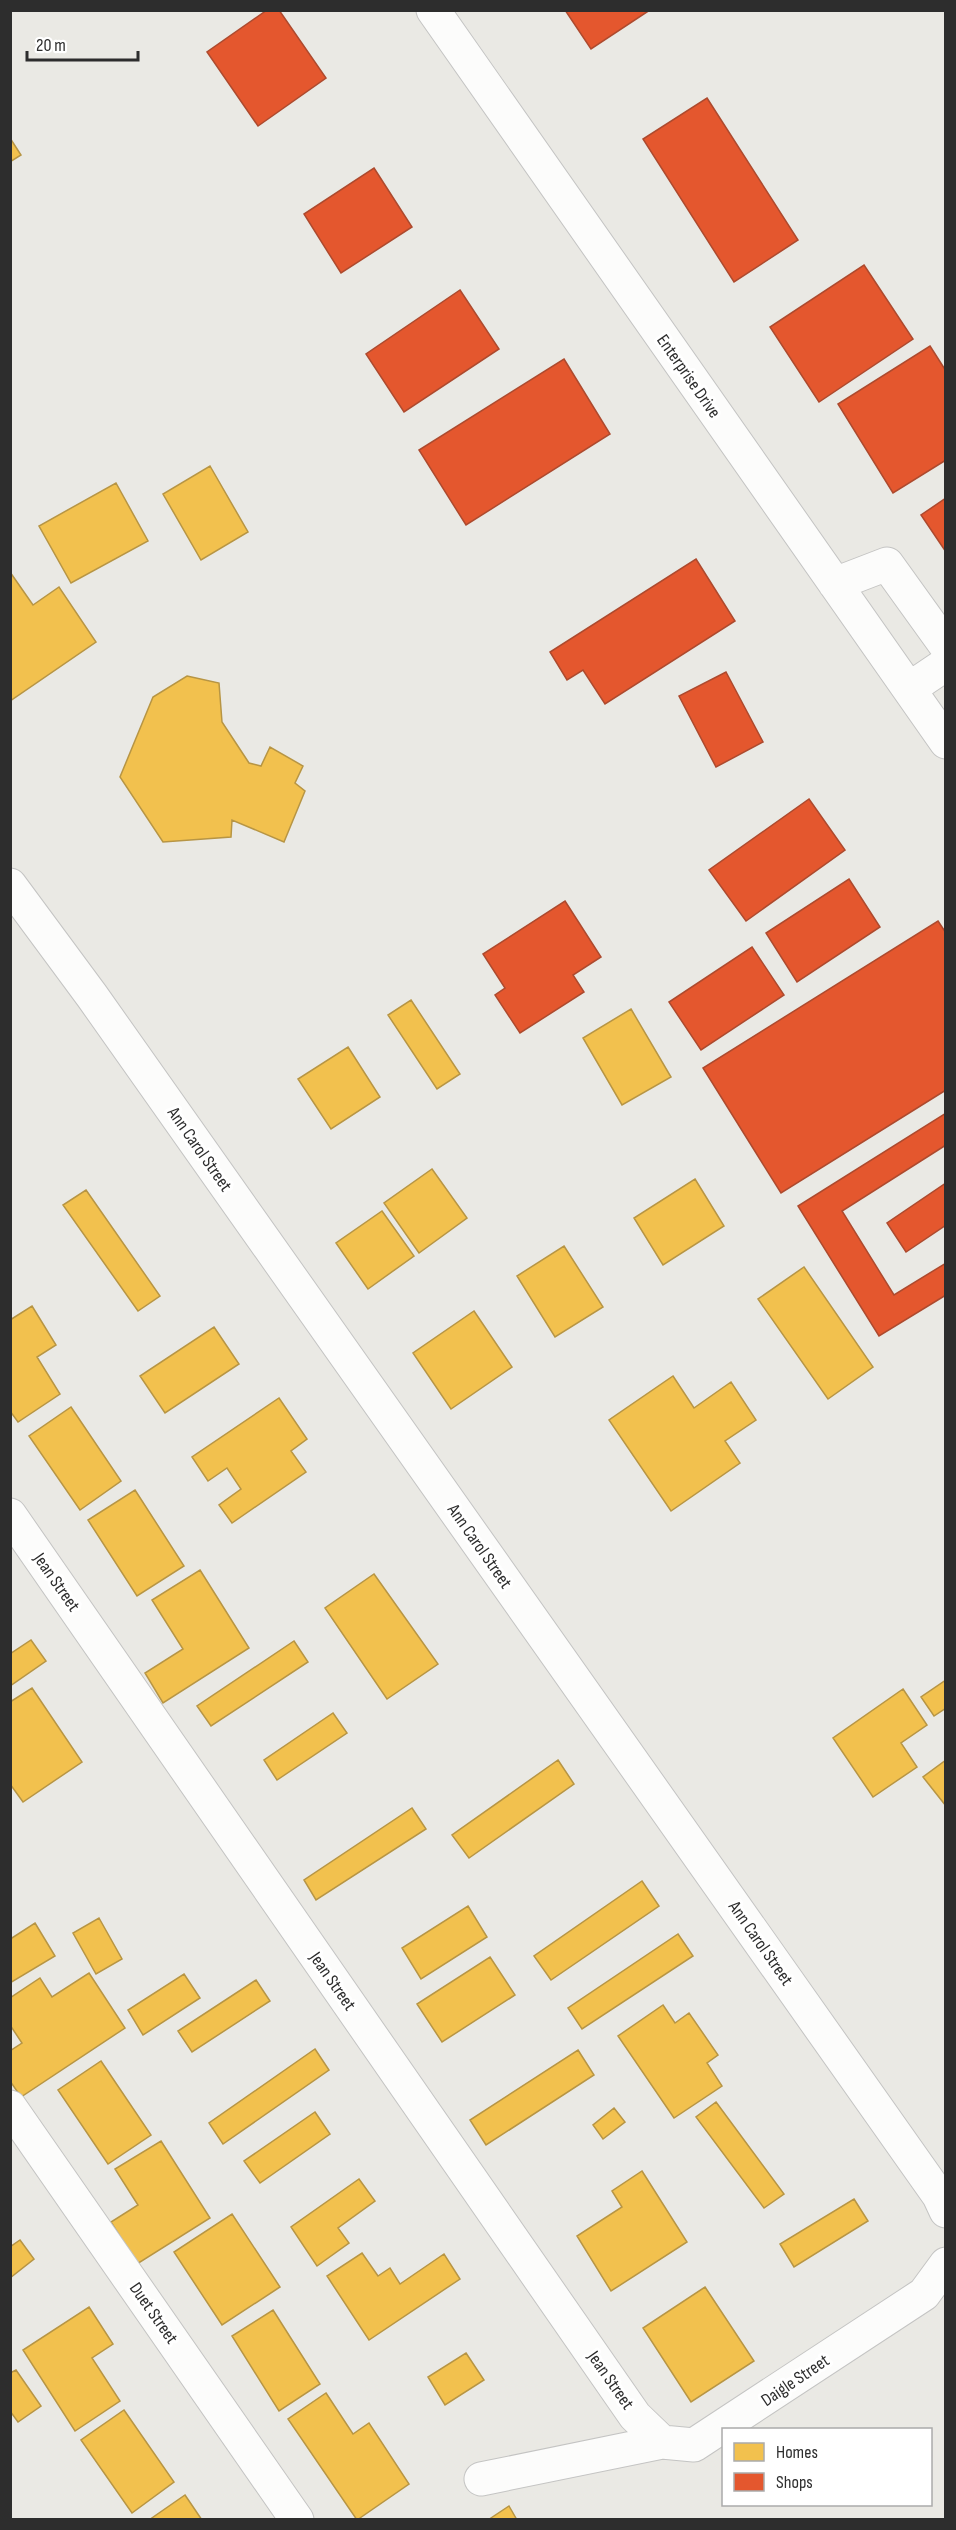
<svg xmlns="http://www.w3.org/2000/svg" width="956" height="2530" viewBox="0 0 956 2530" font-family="'Sofia Sans Condensed',sans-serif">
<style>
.homes{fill:#f2c14e;stroke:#b79544;stroke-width:1.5}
.shops{fill:#e4572e;stroke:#ad4a2e;stroke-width:1.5}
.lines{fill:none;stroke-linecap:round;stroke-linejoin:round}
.minor-casing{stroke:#c4c4c3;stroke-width:35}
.minor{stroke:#fcfcfb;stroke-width:33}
.labels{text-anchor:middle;stroke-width:6;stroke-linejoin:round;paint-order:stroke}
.street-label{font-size:18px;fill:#2d2d2d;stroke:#fff}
</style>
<rect width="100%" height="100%" fill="#eae9e4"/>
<path class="homes" d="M10,138L21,155L10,162Z
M210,466L248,532L201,560L163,494Z
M116,483L148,541L71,583L39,526Z
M10,572L33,605L59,587L96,642L10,701Z
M187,676L219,683L222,722L249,763L261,766L270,747L303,766L295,783L305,791L284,842L232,820L231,837L163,842L120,777L153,697Z
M411,1000L460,1074L437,1089L388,1015Z
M631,1009L671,1077L622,1105L583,1038Z
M348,1047L380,1097L331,1129L298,1079Z
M432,1169L467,1218L419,1253L384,1203Z
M695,1179L724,1226L663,1265L634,1218Z
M86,1190L160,1296L138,1311L63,1205Z
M382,1211L414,1256L368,1289L336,1243Z
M564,1246L603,1307L555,1337L517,1276Z
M804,1267L873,1367L828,1399L758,1299Z
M32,1306L56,1345L37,1357L60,1394L18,1422L10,1411V1320Z
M474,1311L512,1367L451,1409L413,1353Z
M214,1327L239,1364L165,1413L140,1376Z
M673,1376L694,1408L731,1382L756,1420L725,1441L740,1463L671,1511L609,1420Z
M279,1398L307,1439L291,1451L306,1472L232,1523L219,1505L241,1489L227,1468L208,1481L192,1457Z
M71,1407L121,1481L80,1510L29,1436Z
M135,1490L184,1566L137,1596L88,1520Z
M200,1570L249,1648L163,1703L145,1673L183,1649L152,1600Z
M374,1574L438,1664L387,1699L325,1608Z
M31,1640L46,1661L10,1686V1654Z
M294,1641L308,1662L211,1726L197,1706Z
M946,1680V1708L934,1716L921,1697Z
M32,1688L82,1762L23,1802L10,1784V1702Z
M903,1689L927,1725L901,1743L917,1767L873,1797L833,1738Z
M333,1713L347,1733L277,1780L264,1760Z
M558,1760L574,1784L469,1858L452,1835Z
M946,1760V1806L923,1777Z
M412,1808L426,1829L316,1900L304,1880Z
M642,1881L659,1906L551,1980L534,1956Z
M468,1906L487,1937L421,1979L402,1948Z
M99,1918L122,1959L96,1974L73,1933Z
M35,1923L55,1956L10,1983V1936L12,1938Z
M678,1934L693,1956L582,2029L568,2008Z
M490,1957L515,1995L442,2042L417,2004Z
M89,1973L125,2028L21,2097L10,2081V2051L22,2043L10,2025V1998L40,1978L52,1997Z
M184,1974L200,1998L143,2035L128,2010Z
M256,1980L270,2001L192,2052L178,2031Z
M663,2005L675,2023L689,2013L718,2055L707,2063L722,2086L674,2118L618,2036Z
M315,2049L329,2070L223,2144L209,2123Z
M578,2050L594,2075L486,2145L470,2120Z
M101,2061L151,2135L108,2164L58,2090Z
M716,2102L784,2194L764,2208L696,2117Z
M614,2108L625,2122L603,2139L593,2125Z
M315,2112L330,2134L260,2183L244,2161Z
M161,2141L210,2218L137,2264L111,2222L138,2205L115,2169Z
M642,2171L687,2242L611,2291L577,2236L622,2207L612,2191Z
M359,2179L375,2201L338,2228L349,2243L317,2266L291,2227Z
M854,2199L868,2221L794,2267L780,2244Z
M232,2214L280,2287L222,2325L174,2252Z
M20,2240L34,2259L10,2278V2247Z
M362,2253L378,2276L390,2268L400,2284L444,2254L460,2279L369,2340L327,2276Z
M705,2287L754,2361L691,2402L643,2328Z
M89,2307L113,2344L92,2358L120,2401L75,2431L23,2350Z
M273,2310L320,2384L279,2411L232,2336Z
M466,2353L484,2380L445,2405L428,2377Z
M16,2370L41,2406L18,2422L10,2411V2373Z
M326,2393L353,2434L369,2423L409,2484L357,2520L288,2419Z
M124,2410L174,2482L132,2513L81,2440Z
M185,2495L202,2520H149Z
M509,2506L517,2520H488Z"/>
<path class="shops" d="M267,10H279L326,78L258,126L207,52Z
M565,10H650L591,49Z
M707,98L798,240L734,282L643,139Z
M374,168L412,227L341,273L304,214Z
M864,265L913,339L819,402L770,327Z
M460,290L499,349L404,412L366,354Z
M930,346L946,371V460L893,493L838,404Z
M564,359L610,434L466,525L419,450Z
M946,498V552L921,515Z
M696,559L735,621L605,704L583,670L567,680L550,652Z
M726,672L763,742L716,767L679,696Z
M809,799L845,850L746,921L709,870Z
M849,879L880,927L797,982L766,933Z
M565,901L601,957L573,975L584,992L520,1033L495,995L505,988L483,954Z
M938,921L946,933V1090L781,1193L703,1068Z
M752,947L784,995L701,1050L669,1002Z
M946,1113V1145L842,1211L894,1295L946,1263V1295L879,1336L798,1206Z
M946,1183V1225L906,1252L887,1223Z"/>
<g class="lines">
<defs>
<path id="minor" d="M433,10L946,742
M835,584L887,564L946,646
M909,689L946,664
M10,885L92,996L939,2196L946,2211
M10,1515L635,2416L662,2442
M10,2107L297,2520
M481,2479L662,2442L694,2445L924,2294L946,2264"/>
</defs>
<use href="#minor" class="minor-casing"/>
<use href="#minor" class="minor"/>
</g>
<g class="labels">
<g class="street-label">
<text transform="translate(689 376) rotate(55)" y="6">Enterprise Drive</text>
<text transform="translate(200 1149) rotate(55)" y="6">Ann Carol Street</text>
<text transform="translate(480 1546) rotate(55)" y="6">Ann Carol Street</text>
<text transform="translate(57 1582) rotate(55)" y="6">Jean Street</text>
<text transform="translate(761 1943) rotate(55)" y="6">Ann Carol Street</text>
<text transform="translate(333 1981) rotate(55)" y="6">Jean Street</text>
<text transform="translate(154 2313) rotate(55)" y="6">Duet Street</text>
<text transform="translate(611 2380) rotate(55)" y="6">Jean Street</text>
<text transform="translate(795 2380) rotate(-34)" y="6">Daigle Street</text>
</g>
</g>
<rect width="956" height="2530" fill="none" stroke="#2d2d2d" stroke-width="24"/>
<rect x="722" y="2428" width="210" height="78" fill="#ffffff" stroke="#ababab" stroke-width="1.5"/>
<rect x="734" y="2443" width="30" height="18" fill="#f2c14e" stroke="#ababab" stroke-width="1.5"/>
<text x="776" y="2458" font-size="18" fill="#2d2d2d">Homes</text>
<rect x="734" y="2473" width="30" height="18" fill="#e4572e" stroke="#ababab" stroke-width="1.5"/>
<text x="776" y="2488" font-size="18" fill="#2d2d2d">Shops</text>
<path d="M27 51v9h111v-9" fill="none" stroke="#2d2d2d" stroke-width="3"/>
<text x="36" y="51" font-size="18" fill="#2d2d2d" stroke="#ffffff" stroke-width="4.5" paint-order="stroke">20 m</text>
</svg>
